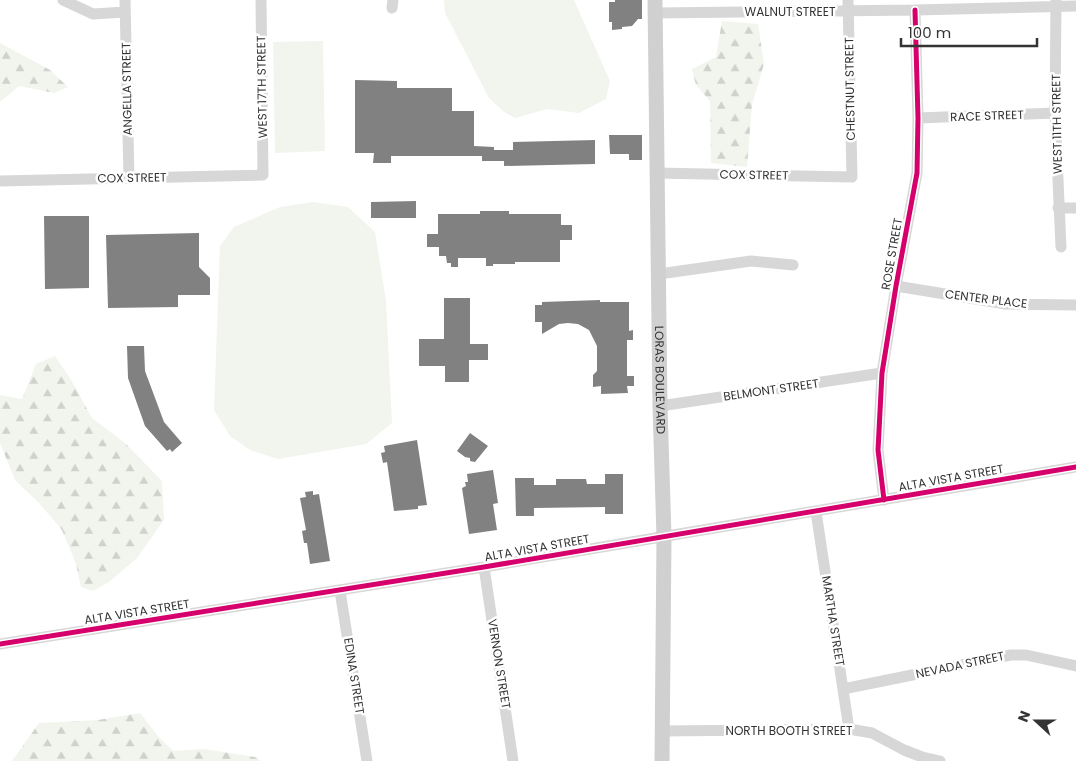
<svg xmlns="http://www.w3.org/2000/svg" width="1076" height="761" viewBox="0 0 1076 761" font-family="Poppins,sans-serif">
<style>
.green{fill:#f1f5ed}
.forest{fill:url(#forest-firs)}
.building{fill:#818181}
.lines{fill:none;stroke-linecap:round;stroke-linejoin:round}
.street{stroke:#d7d7d7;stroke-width:11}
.secondary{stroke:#d0d0d0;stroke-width:15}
.cycleway-casing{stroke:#fff;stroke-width:8}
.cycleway{stroke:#d6006c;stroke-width:5}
.labels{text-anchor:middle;stroke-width:5;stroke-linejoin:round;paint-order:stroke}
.street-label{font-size:12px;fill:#333;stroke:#fff}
</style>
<defs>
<pattern id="forest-firs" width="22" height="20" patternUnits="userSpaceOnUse" patternTransform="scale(1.25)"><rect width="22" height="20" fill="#f1f5ed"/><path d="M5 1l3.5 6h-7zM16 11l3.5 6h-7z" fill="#cfd2cc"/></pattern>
</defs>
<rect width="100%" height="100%" fill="#fff"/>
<path class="green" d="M444,0H574L610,81L606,99L579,113L547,109L515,118L504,112L489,98L445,13Z
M323,41L325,151L275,153L273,42Z
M313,202L348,207L375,232L386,301L392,423L366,444L278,459L250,450L230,436L214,410L220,246L234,227L280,207Z"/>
<path class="forest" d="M722,21L758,24L764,64L752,104L747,167L711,163L710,101L696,85L692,69L716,57Z
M0,43L50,70L68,87L54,93L19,86L0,102Z
M55,356L71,380L92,418L126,444L162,481L164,520L137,558L109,582L93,591L81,587L76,564L62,530L39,503L15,480L0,443V395L22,399L36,364Z
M140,713L158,736L173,751L204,749L255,757L261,761H12L39,723L98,720Z"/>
<path class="building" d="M615,0H642V19H638L632,26L622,27V29L612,30V22H609V2H615Z
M355,80L397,81V88H452V111H474V146L494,147V150H513V142L595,140V164L504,166V161H482V156H391V163H373L374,153H355Z
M609,135H642V160H629V154H610Z
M416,201V218H371V202Z
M480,211H509V214H561V225H572V240H560V262H515V264H493V266H486V258H458V267H451V263H447L446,256H439V247H427V234H438V214H480Z
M44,216H89V288L45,289Z
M199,233V267L210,278V295H178V307L108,308L106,235Z
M444,298H470V344H488V360H469V382H445V366H419V339H444Z
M600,300V302H629V331L633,330V340H627V376H634V386H627L628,393L601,394V386L593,387V375L597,371V346L589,330L578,324L568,323L559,324L542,334V322H535V305H542V302Z
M127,346H144L145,371L164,422L182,443L172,452L170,449L167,451L145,426L128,378Z
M470,433L488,446L475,462L470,461V458L465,457L457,451Z
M417,440L427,505L418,506V509L394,511L387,462L383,463L381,453L385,452L384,446Z
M493,470L498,503L493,504L497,530L469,534L462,488L466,486L465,482H468L467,474Z
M605,474H623V514H605V507L534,508V516H516L515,478H534V485H556V479H586L587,484H605Z
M313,491V495L319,494L330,561L310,564L307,543H304L302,531L306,530L300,498L306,497L305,492Z"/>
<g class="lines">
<path class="street" d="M63,0L93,14L125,12
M125,0L129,178
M1056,0L1055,113L1061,247
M392,8L393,0
M655,13L915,10L1076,6
M918,118L1055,113
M657,173L852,177L848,0
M0,181L263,175L261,0
M1058,208H1076
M659,274L751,261L793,265
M896,286L1006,304L1076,305
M660,406L882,373
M884,500L878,450L882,373L896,286L917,173L918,118L915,10
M816,512L849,729
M484,567L513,761
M340,591L367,761
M0,644L484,567L1076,467
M843,689L1011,655H1026L1076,666
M662,731L849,729L872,733L904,750L922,757L940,761"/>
<path class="secondary" id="s1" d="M655,0L660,406L664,537L662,761"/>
<defs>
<path id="cycleway" d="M884,500L878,450L882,373L896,286L917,173L918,118L915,10
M0,644L484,567L1076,467"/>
</defs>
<use href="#cycleway" class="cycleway-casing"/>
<use href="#cycleway" class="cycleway"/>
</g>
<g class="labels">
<g class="street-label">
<text x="790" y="16">WALNUT STREET</text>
<text transform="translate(262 87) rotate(-91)" y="4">WEST 17TH STREET</text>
<text transform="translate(127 89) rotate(-91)" y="4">ANGELLA STREET</text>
<text transform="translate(850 89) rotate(-91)" y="4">CHESTNUT STREET</text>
<text transform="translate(987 116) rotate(-2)" y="4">RACE STREET</text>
<text transform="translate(1057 124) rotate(-91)" y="4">WEST 11TH STREET</text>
<text transform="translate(754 175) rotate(1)" y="4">COX STREET</text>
<text transform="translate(132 178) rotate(-1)" y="4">COX STREET</text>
<text transform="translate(892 254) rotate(-80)" y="4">ROSE STREET</text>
<text transform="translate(986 299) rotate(7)" y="4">CENTER PLACE</text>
<text dy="4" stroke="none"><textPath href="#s1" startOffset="380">LORAS BOULEVARD</textPath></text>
<text transform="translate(771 390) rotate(-8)" y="4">BELMONT STREET</text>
<text transform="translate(951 478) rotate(-10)" y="4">ALTA VISTA STREET</text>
<text transform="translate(537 548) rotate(-10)" y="4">ALTA VISTA STREET</text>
<text transform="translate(137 612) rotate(-9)" y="4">ALTA VISTA STREET</text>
<text transform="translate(833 621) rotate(81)" y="4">MARTHA STREET</text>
<text transform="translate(499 664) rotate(81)" y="4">VERNON STREET</text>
<text transform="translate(960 665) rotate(-12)" y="4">NEVADA STREET</text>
<text transform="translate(354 676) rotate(81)" y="4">EDINA STREET</text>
<text x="789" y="735">NORTH BOOTH STREET</text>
</g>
</g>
<g transform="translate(1036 721) rotate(291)" stroke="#ffffff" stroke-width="4" paint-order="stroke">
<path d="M0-4L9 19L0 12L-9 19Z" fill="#333333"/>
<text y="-8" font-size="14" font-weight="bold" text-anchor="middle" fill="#333333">N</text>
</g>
<path d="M901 38v8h136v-8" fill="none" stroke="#333333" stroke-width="2.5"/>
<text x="908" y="38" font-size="15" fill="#333333" stroke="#ffffff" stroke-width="4" paint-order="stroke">100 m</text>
</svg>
